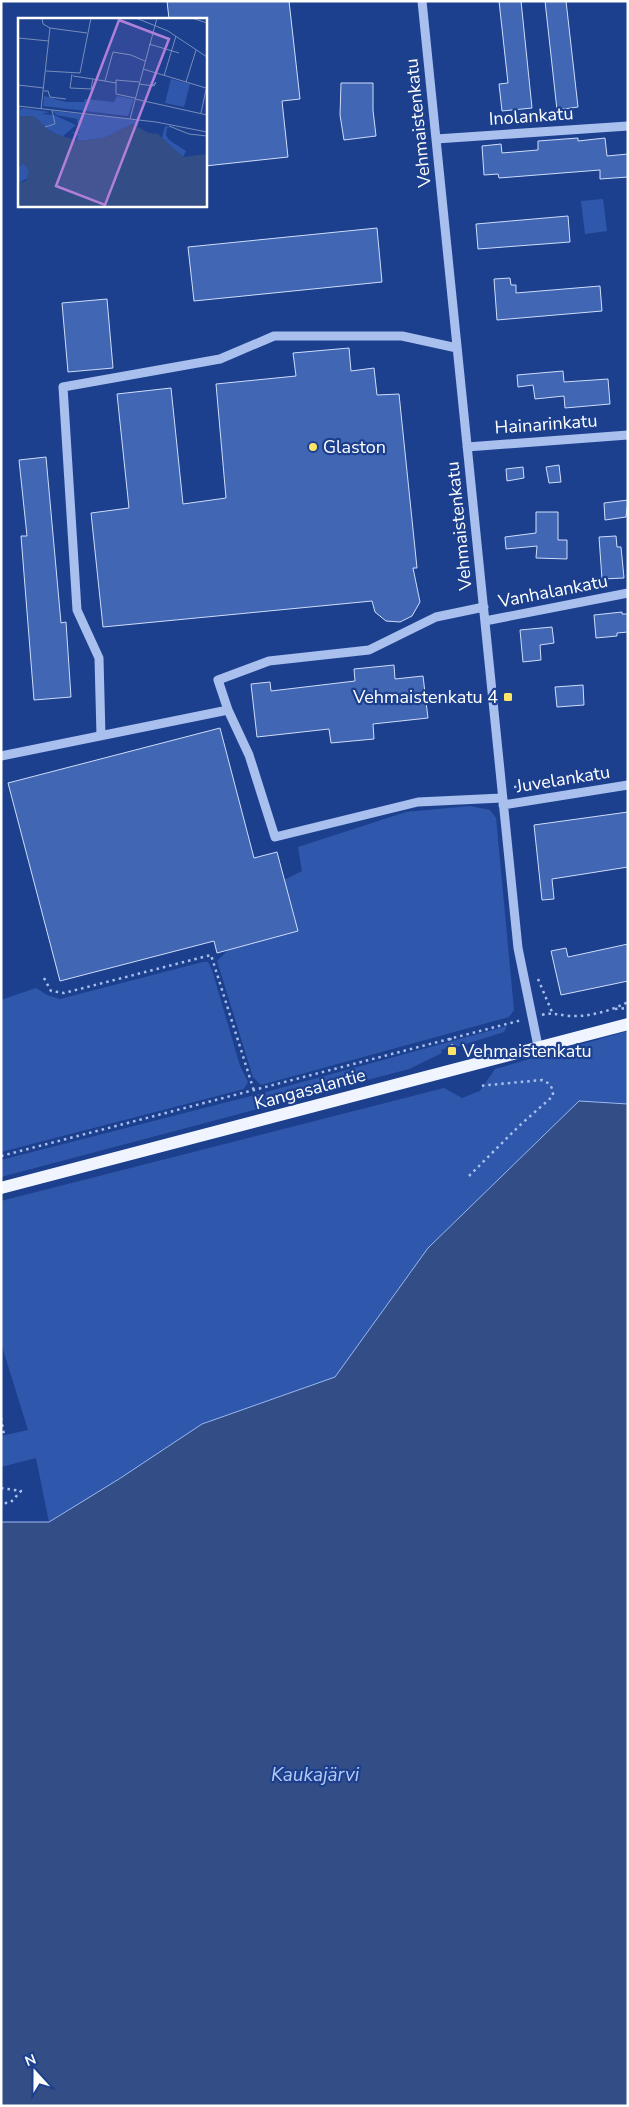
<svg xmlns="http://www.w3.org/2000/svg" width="629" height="2107" viewBox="0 0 629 2107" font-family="'Nunito Sans',sans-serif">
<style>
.green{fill:#2f58ac}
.water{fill:#334d87;stroke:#9cb9f0}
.building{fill:#4066b4;stroke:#cfddfa}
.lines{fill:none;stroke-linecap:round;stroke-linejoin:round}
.path{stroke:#a9c0ee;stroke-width:2.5;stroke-dasharray:2.5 4;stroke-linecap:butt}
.minor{stroke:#a9c0ee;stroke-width:9}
.major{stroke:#f0f4ff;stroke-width:12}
.poi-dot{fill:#fee567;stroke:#1c408e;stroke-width:2}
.labels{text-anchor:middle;stroke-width:4.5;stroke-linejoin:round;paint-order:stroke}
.street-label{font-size:18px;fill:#fff;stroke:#1c408e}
.poi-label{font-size:18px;fill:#fff;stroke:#1c408e;text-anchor:start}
.water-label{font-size:19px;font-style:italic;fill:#b5caf5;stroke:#1c408e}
.inset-road{fill:none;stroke:#778cbb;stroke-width:1}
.view{fill:#b080d9;fill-opacity:0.15;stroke:#b080d9;stroke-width:2.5}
.inset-edge{fill:none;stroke:#fff;stroke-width:2.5}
</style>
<rect width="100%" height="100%" fill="#1c408e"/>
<path class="green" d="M603,199L607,231L585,234L581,201Z
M470,806L490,810L496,818L514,1010L509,1017L261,1085L253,1077L217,961L228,950L298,931L284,880L302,871L298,847L406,812Z
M203,962H208L212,970L240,1066L248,1082L244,1089L1,1152V1000L36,988L47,995L60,999Z
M507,1026L504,1032L450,1049L449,1047L441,1050L442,1053L409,1069L1,1177V1160L255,1095Z
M628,1031V1104L579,1101L428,1248L335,1377L202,1424L119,1479L49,1522L36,1458L1,1467V1436L28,1430L1,1343V1201L444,1088L462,1098L480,1091L495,1069Z"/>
<path class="water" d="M579,1101L628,1104V2106H1V1522H49L119,1479L202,1424L335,1377L428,1248Z"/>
<path class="building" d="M167,1H289L300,99L282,101L288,157L205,166V19H169Z
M499,1H521L532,108L502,111L499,84L508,83Z
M545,1H566L578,107L557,110Z
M341,83H373V110L376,136L344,140L340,115Z
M578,138V141L605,138L607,156L628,154V177L600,179V170L499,178L498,174L484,175L482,146L501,144L502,153L538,150V141Z
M568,216L570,242L478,249L476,224Z
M377,228L382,282L194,301L188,247Z
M510,278L511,285H516V293L600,286L602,311L497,320L494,279Z
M107,299L113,368L68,372L62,303Z
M349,348L351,371L374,368L377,395L399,394L417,568H413L420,602L412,616L400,622L386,621L375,612L372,601L103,627L91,513L129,508L117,394L171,388L183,504L226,498L216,384L296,376L293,353Z
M563,371L564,382L608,379L610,404L565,408L564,396L535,399L533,385L518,387L517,375Z
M46,457L61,623L66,622L71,697L34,700L21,536H27L19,460Z
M559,465L561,482L549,483L546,467Z
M523,467L524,478L507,481L506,469Z
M628,500L626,517L605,520L604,503Z
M536,512H558V540H567V559L536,558L537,546L506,549L505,537L536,533Z
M616,536L617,547H621L624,578L602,579L599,537Z
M622,612V614H628V632L617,633V636L596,638L594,615Z
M552,627L554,643L540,645L541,660L523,662L520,630Z
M394,665L395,679L423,676L428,718L373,724L374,739L331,743L329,729L257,737L251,684L270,682L271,691L355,681L354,669Z
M583,685L584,705L557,707L555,687Z
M220,728L254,858L277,852L298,931L217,953L214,941L60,981L8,783Z
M628,812V867L552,879L554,899L542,900L534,825Z
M628,944V981L561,995L551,951L566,948L568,957Z"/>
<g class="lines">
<path class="path" d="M514,787L545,785
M44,978L51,991L64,993L211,955L254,1091
M538,979L552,1012
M615,1009L628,1008
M542,1015C552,1012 559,1015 569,1016C590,1017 610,1011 628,1002
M450,1038L453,1049
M1,1156L522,1020
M469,1176L519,1126L553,1096C553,1087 550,1083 542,1080L478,1086
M1,1418L4,1435
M1,1488L21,1491L11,1502L1,1504"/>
<path class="minor" d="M422,1L518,948L538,1046
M436,139L628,126
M467,447L628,435
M485,621L628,593
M228,710L218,680L269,661L369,650L436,617L484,607
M101,736L99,658L77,610L63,387L220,359L274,336H402L457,348
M1,756L228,710L249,755L275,837L418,802L502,798
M503,805L628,785"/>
<path class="major" d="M1,1188L628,1024"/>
</g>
<g class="poi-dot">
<circle cx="313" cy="447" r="5"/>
<rect x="503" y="692" width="10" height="10" rx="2.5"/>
<rect x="447" y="1046" width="10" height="10" rx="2.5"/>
</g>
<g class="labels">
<g class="street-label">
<text transform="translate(531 116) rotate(-4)" y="6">Inolankatu</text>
<text transform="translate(418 123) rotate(-96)" y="6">Vehmaistenkatu</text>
<text transform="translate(546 424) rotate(-4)" y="6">Hainarinkatu</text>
<text transform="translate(459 526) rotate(-96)" y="6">Vehmaistenkatu</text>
<text transform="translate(553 591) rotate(-11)" y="6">Vanhalankatu</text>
<text transform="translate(563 779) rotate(-9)" y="6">Juvelankatu</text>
<text transform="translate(310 1089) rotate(-15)" y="6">Kangasalantie</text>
</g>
<g class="poi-label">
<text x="323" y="453">Glaston</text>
<text x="498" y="703" text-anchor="end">Vehmaistenkatu 4</text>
<text x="462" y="1057">Vehmaistenkatu</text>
</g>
<g class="water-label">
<text x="315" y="1781">Kaukajärvi</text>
</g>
</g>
<g transform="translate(18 18)">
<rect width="189" height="189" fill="#1c408e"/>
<path d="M153,61L172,66L166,89L147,85ZM26,78L48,84H66L67,81L96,84L99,78L116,81L110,98L25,88ZM0,89L3,90L1,93L5,90L31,94L24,96L36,97L58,107L44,119L25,109L16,98H2ZM35,93L121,102L120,108L114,106L86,120L59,123L60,118L53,114L61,115L59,101L38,97ZM147,108L152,109L149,110L148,117L151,122L168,133L165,139L144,120ZM5,145L11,152L10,160L0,165V150Z" fill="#2f58ac"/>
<path d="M0,98H16L33,114L59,123L86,120L114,106L131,115L140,116L165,139L189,136V189H0V165L8,163L11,153L5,145L0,150Z" fill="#334d87"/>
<path class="inset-road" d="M118,0L150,13L189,39M174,0L189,5M32,10L69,15M0,20L31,23M131,26L161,35M125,51L188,70M28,53L62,55L73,0M54,56L52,70L73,71L75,61L55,58M146,58L158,18M75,61L98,65V76L117,80M87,63L95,34L113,37L127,43M168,64L178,32M98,65V62L121,64M121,66L136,68L138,64L134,68M0,67L26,70M26,73H30L32,79L48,81M117,81L189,97M0,88L138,104L189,114M23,91L32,10L25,6L24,0M183,95L189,67M112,101L139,0M151,108L171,116L189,118M27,109L37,106L34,92"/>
<path class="view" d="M101,2L151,21L87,187L38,168Z"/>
<rect width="189" height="189" class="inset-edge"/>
</g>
<rect width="629" height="2107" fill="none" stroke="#ffffff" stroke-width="5"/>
<g transform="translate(35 2072) rotate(339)" stroke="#1c408e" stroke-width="4" paint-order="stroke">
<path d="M0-4L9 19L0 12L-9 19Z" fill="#ffffff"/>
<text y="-8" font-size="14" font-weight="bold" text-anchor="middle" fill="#ffffff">N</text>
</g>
</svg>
